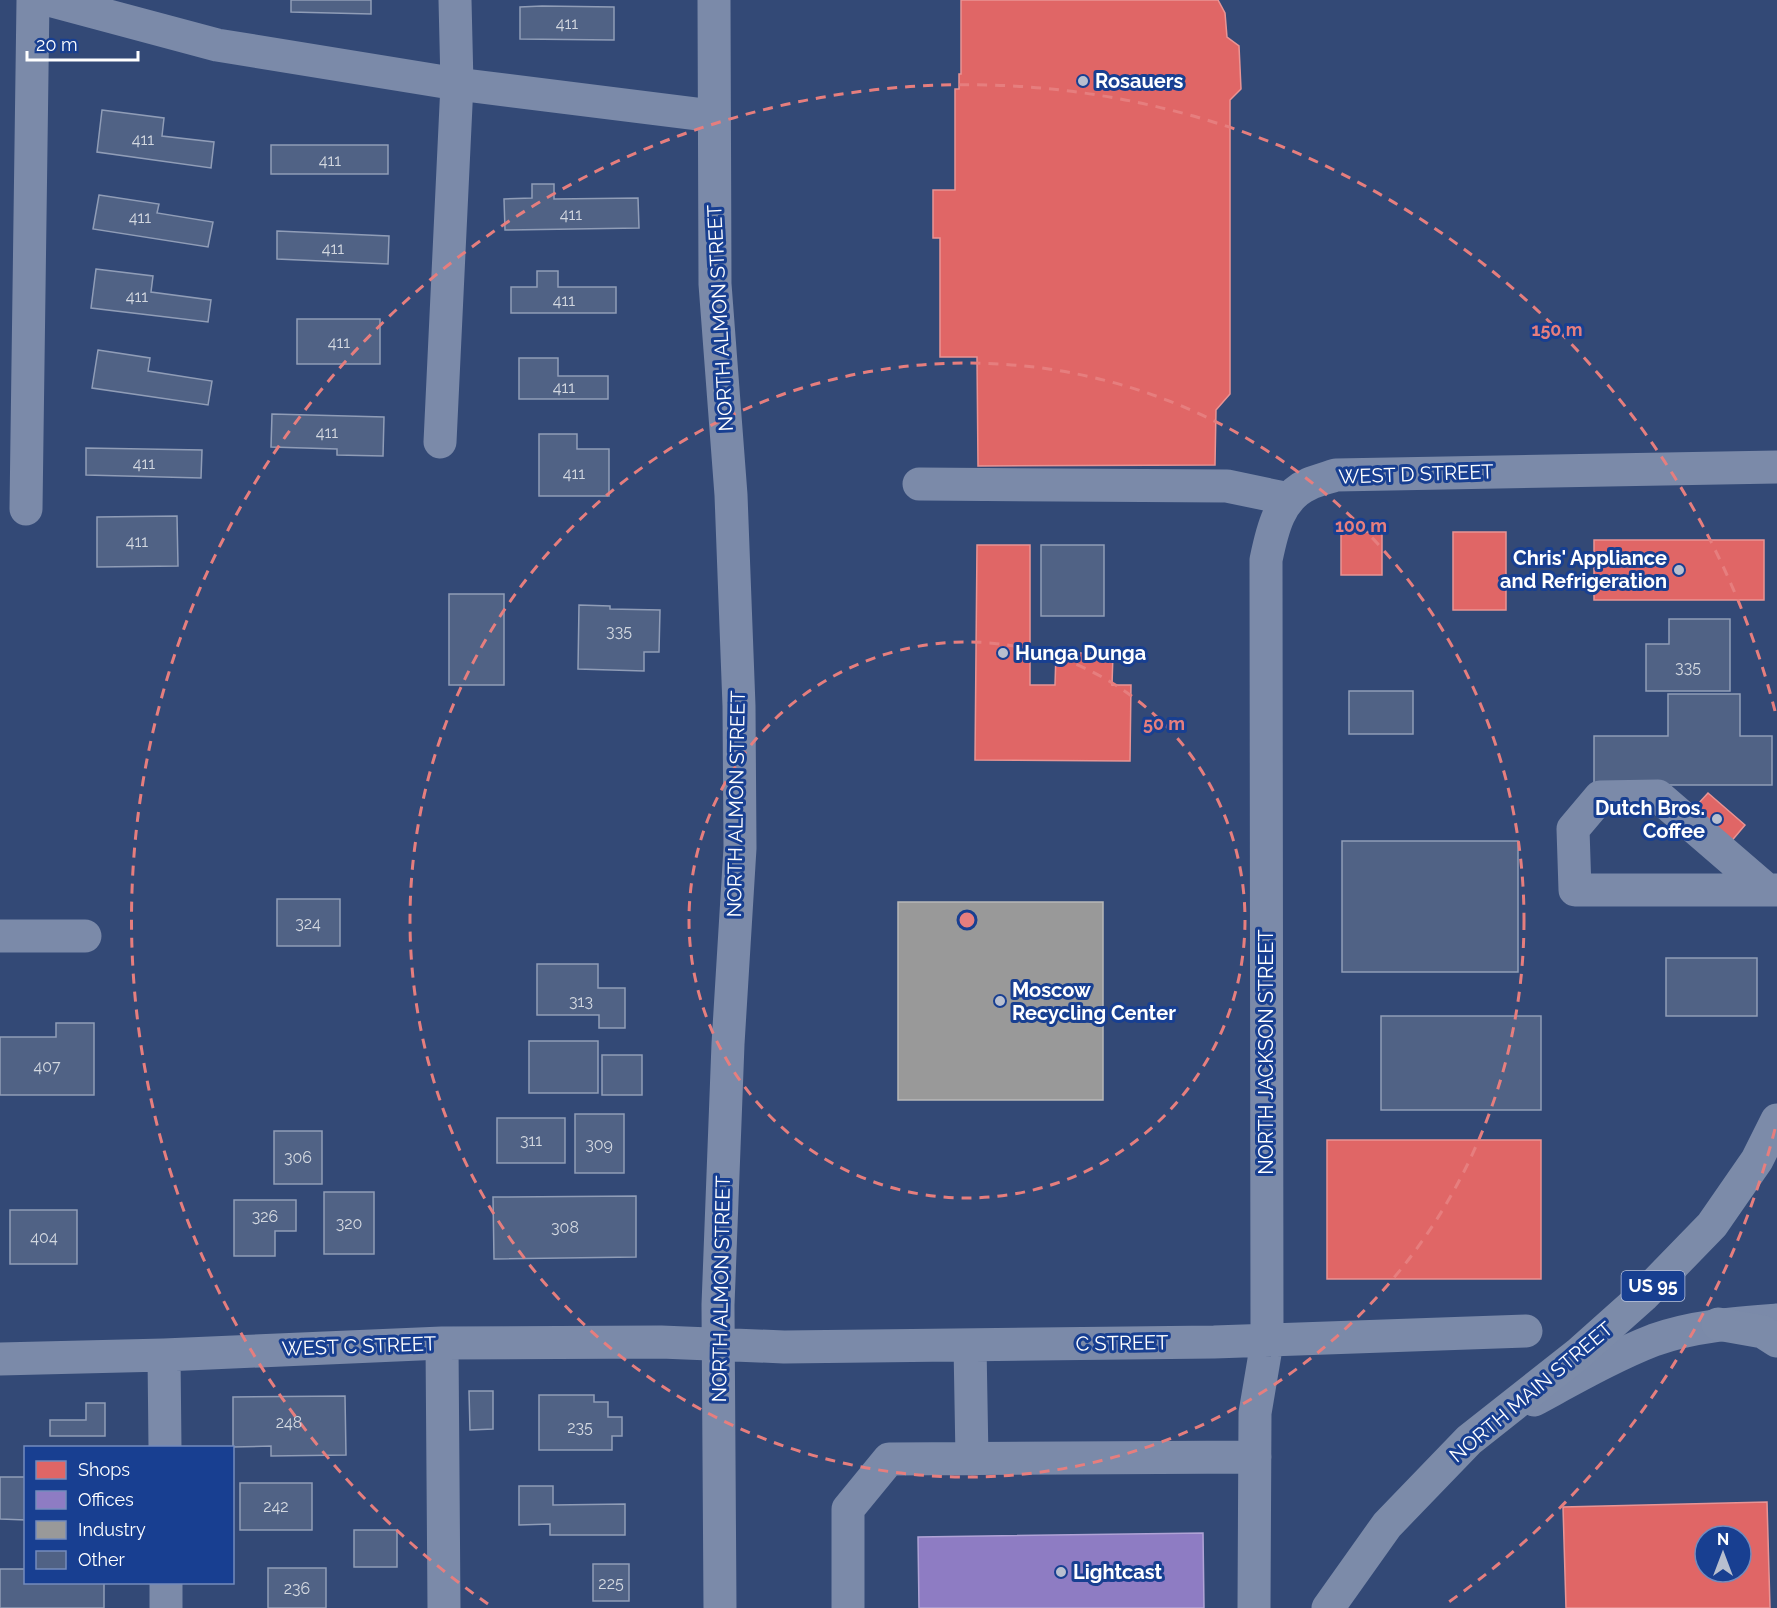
<svg xmlns="http://www.w3.org/2000/svg" width="1777" height="1608" viewBox="0 0 1777 1608" font-family="Raleway,sans-serif">
<style>
.shops{fill:#e06666;stroke:#e99494;stroke-width:1.5;fill-rule:evenodd}
.offices{fill:#8e7cc3;stroke:#b0a3d5;stroke-width:1.5}
.industry{fill:#999;stroke:#b8b8b8;stroke-width:1.5}
.building{fill:#506285;stroke:#909db7;stroke-width:1.5}
.lines{fill:none;stroke-linecap:round;stroke-linejoin:round}
.minor{stroke:#7b8aa9;stroke-width:33}
.highway{stroke:#7c8ba9;stroke-width:33}
.ring{fill:none;stroke:#e67e7e;stroke-width:3;stroke-dasharray:10 8}
.poi-dot{fill:#b8bfcf;stroke:#183f91;stroke-width:2}
.labels{text-anchor:middle;stroke-width:6;stroke-linejoin:round;paint-order:stroke}
.number-label{font-size:16px;fill:#d3d8e0}
.shield{fill:#183f91;stroke:#bac5de;stroke-width:1.5}
.shield-label{font-size:18px;font-weight:bold;fill:#fff}
.poi-label{font-size:20px;font-weight:bold;fill:#fff;stroke:#183f91;text-anchor:start}
.street-label{font-size:20px;fill:#fff;stroke:#183f91}
.centre{fill:#e67e7e;stroke:#183f91;stroke-width:3}
.ring-label{font-size:18px;text-anchor:middle;font-weight:bold;fill:#e67e7e;stroke:#183f91;stroke-width:6;stroke-linejoin:round;paint-order:stroke}
</style>
<rect width="100%" height="100%" fill="#334976"/>
<path class="shops" d="M961,0H1218L1225,13L1227,37L1239,46L1241,89L1230,100V394L1216,410L1215,465L978,466L977,357H940V238H933V190H955V89H959V74H961Z
M1341,532H1382V575H1341Z
M1453,532H1506V610H1453Z
M1594,540H1764V600H1594Z
M977,545H1030V685H1055L1056,653H1113L1112,685H1131L1130,761L975,760Z
M1708,793L1745,825L1724,850L1686,817Z
M1327,1140H1541V1279H1327Z
M1767,1502L1770,1608H1566L1563,1507ZM1705,1536H1741V1572H1705Z"/>
<path class="offices" d="M1203,1533L1204,1608H919L918,1537Z"/>
<path class="industry" d="M898,902H1103V1100H898Z"/>
<path class="building" d="M291,0H371V14L291,12Z
M542,6L614,7V40L520,39V7Z
M102,110L164,118L162,136L214,142L211,168L97,152Z
M271,145H388V174H271Z
M532,184H554V199L638,198L639,228L505,230L504,199L532,198Z
M99,195L159,204L157,213L213,222L208,247L93,229Z
M277,231L389,236L388,264L277,259Z
M96,269L153,276L151,292L211,300L208,322L91,308Z
M537,271H558V287H616V313H511V287H537Z
M297,319H380V364H297Z
M98,350L150,358L148,371L212,381L208,405L92,388Z
M519,358H558V376H608V399H519Z
M272,414L384,417L383,456L337,455V449L271,447Z
M539,434H577V449H609V496H539Z
M86,448L202,450L201,478L86,475Z
M177,516L178,566L97,567V517Z
M1041,545H1104V616H1041Z
M449,594H504V685H449Z
M579,605L610,606V609L660,610L659,652H644V671L578,669Z
M1669,619H1730V691H1646V644H1669Z
M1349,691H1413V734H1349Z
M1668,694H1740V736H1772V785H1594V736H1668Z
M1342,841H1518V972H1342Z
M277,899H340V946H277Z
M1666,958H1757V1016H1666Z
M537,964H598V988H625V1028H599V1015H537Z
M1381,1016H1541V1110H1381Z
M56,1023H94V1095H0V1037H56Z
M529,1041H598V1093H529Z
M602,1055H642V1095H602Z
M575,1114H624V1173H575Z
M497,1118H565V1163H497Z
M274,1131H322V1184H274Z
M324,1192H374V1254H324Z
M636,1196V1257L494,1259L493,1197Z
M234,1200H296V1231H275V1256H234Z
M10,1210H77V1264H10Z
M469,1391H493V1429L470,1430Z
M539,1395H594V1402H608V1417H622V1436H612V1450H539Z
M345,1396L346,1455L271,1456V1446L233,1447V1397Z
M86,1403H105V1436H50V1420H86Z
M0,1477H26V1520L0,1519Z
M240,1483H312V1530H240Z
M519,1486H553V1505L625,1504V1535H550V1524L519,1525Z
M354,1530H397V1567H354Z
M593,1564H629V1601H593Z
M268,1568H326V1608H268Z
M0,1569H26V1582H104V1608H0Z"/>
<g class="lines">
<path class="minor" d="M49,0L217,45L457,84L713,116
M714,0L715,284L731,495L739,706L740,848L728,1044L718,1305L720,1608
M440,442L457,84L455,0
M919,484L1227,486L1289,499
M26,509L33,0
M1767,890L1658,796L1600,797L1573,829L1575,890H1777
M0,936H85
M442,1343L444,1608
M970,1345L972,1459
M164,1355L165,1448
M0,1359L164,1355L442,1343L661,1342L784,1347L1214,1342L1526,1331
M1534,1400C1573,1379 1613,1356 1654,1340C1693,1326 1736,1323 1777,1320
M166,1582V1608
M848,1608V1509L889,1459L1255,1457
M1254,1608L1255,1413L1267,1342L1266,560C1272,531 1279,497 1309,484C1318,480 1327,478 1336,475L1777,467"/>
<path class="highway" d="M1718,1324L1763,1332L1777,1341
M1328,1608L1387,1525L1469,1440L1578,1354L1643,1296L1712,1225L1757,1160L1777,1120"/>
</g>
<g class="ring">
<circle cx="967" cy="920" r="278"/>
<circle cx="967" cy="920" r="557"/>
<path d="M1775 1129A835 835 0 0 1 1446 1604M488 1604A835 835 0 1 1 1775 711"/>
</g>
<g class="poi-dot">
<circle cx="1083" cy="81" r="6"/>
<circle cx="1679" cy="570" r="6"/>
<circle cx="1003" cy="653" r="6"/>
<circle cx="1717" cy="819" r="6"/>
<circle cx="1000" cy="1001" r="6"/>
<circle cx="1061" cy="1572" r="6"/>
</g>
<g class="labels">
<g class="number-label">
<text x="567" y="29">411</text>
<text x="143" y="145">411</text>
<text x="330" y="166">411</text>
<text x="571" y="220">411</text>
<text x="140" y="223">411</text>
<text x="333" y="254">411</text>
<text x="137" y="302">411</text>
<text x="564" y="306">411</text>
<text x="339" y="348">411</text>
<text x="564" y="393">411</text>
<text x="327" y="438">411</text>
<text x="144" y="469">411</text>
<text x="574" y="479">411</text>
<text x="137" y="547">411</text>
<text x="619" y="637">335</text>
<text x="1688" y="673">335</text>
<text x="308" y="929">324</text>
<text x="581" y="1007">313</text>
<text x="47" y="1072">407</text>
<text x="531" y="1146">311</text>
<text x="599" y="1150">309</text>
<text x="298" y="1163">306</text>
<text x="265" y="1222">326</text>
<text x="349" y="1229">320</text>
<text x="565" y="1233">308</text>
<text x="44" y="1243">404</text>
<text x="289" y="1428">248</text>
<text x="580" y="1433">235</text>
<text x="276" y="1512">242</text>
<text x="611" y="1589">225</text>
<text x="297" y="1594">236</text>
</g>
<rect class="shield" x="1621.5" y="1271" width="63" height="30" rx="4.5"/>
<g class="shield-label">
<text x="1653" y="1292">US 95</text>
</g>
<g class="poi-label">
<text x="1095" y="88">Rosauers</text>
<text x="1667" y="565" text-anchor="end">Chris' Appliance<tspan x="1667" dy="23">and Refrigeration</tspan></text>
<text x="1015" y="660">Hunga Dunga</text>
<text x="1705" y="815" text-anchor="end">Dutch Bros.<tspan x="1705" dy="23">Coffee</tspan></text>
<text x="1012" y="997">Moscow<tspan x="1012" dy="23">Recycling Center</tspan></text>
<text x="1073" y="1579">Lightcast</text>
</g>
<g class="street-label">
<text transform="translate(720 318) rotate(-93)" y="7">NORTH ALMON STREET</text>
<text transform="translate(1416 474) rotate(-2)" y="7">WEST D STREET</text>
<text transform="translate(736 804) rotate(-89)" y="7">NORTH ALMON STREET</text>
<text transform="translate(1266 1052) rotate(-90)" y="7">NORTH JACKSON STREET</text>
<text transform="translate(721 1289) rotate(-89)" y="7">NORTH ALMON STREET</text>
<text transform="translate(1122 1343) rotate(-1)" y="7">C STREET</text>
<text transform="translate(359 1346) rotate(-2)" y="7">WEST C STREET</text>
<text transform="translate(1531 1392) rotate(-40)" y="7">NORTH MAIN STREET</text>
</g>
</g>
<circle cx="967" cy="920" r="9" class="centre"/>
<g class="ring-label">
<text x="1557" y="336">150 m</text>
<text x="1361" y="532">100 m</text>
<text x="1164" y="730">50 m</text>
</g>
<rect x="24" y="1446" width="210" height="138" fill="#183f91" stroke="#748cbd" stroke-width="1.5"/>
<rect x="36" y="1461" width="30" height="18" fill="#e06666" stroke="#748cbd" stroke-width="1.5"/>
<text x="78" y="1476" font-size="18" fill="#ffffff">Shops</text>
<rect x="36" y="1491" width="30" height="18" fill="#8e7cc3" stroke="#748cbd" stroke-width="1.5"/>
<text x="78" y="1506" font-size="18" fill="#ffffff">Offices</text>
<rect x="36" y="1521" width="30" height="18" fill="#999999" stroke="#748cbd" stroke-width="1.5"/>
<text x="78" y="1536" font-size="18" fill="#ffffff">Industry</text>
<rect x="36" y="1551" width="30" height="18" fill="#506285" stroke="#748cbd" stroke-width="1.5"/>
<text x="78" y="1566" font-size="18" fill="#ffffff">Other</text>
<g transform="translate(1723 1554)"><circle r="28" fill="#183f91" stroke="#748cbd" stroke-width="1.5"/>
<path d="M0-4.5L10 22L0 15L-10 22Z" fill="#b8bfcf"/>
<text y="-9" font-size="16" font-weight="bold" text-anchor="middle" fill="#ffffff">N</text>
</g>
<path d="M27 51v9h111v-9" fill="none" stroke="#ffffff" stroke-width="3"/>
<text x="36" y="51" font-size="18" fill="#ffffff" stroke="#183f91" stroke-width="4.5" paint-order="stroke">20 m</text>
</svg>
